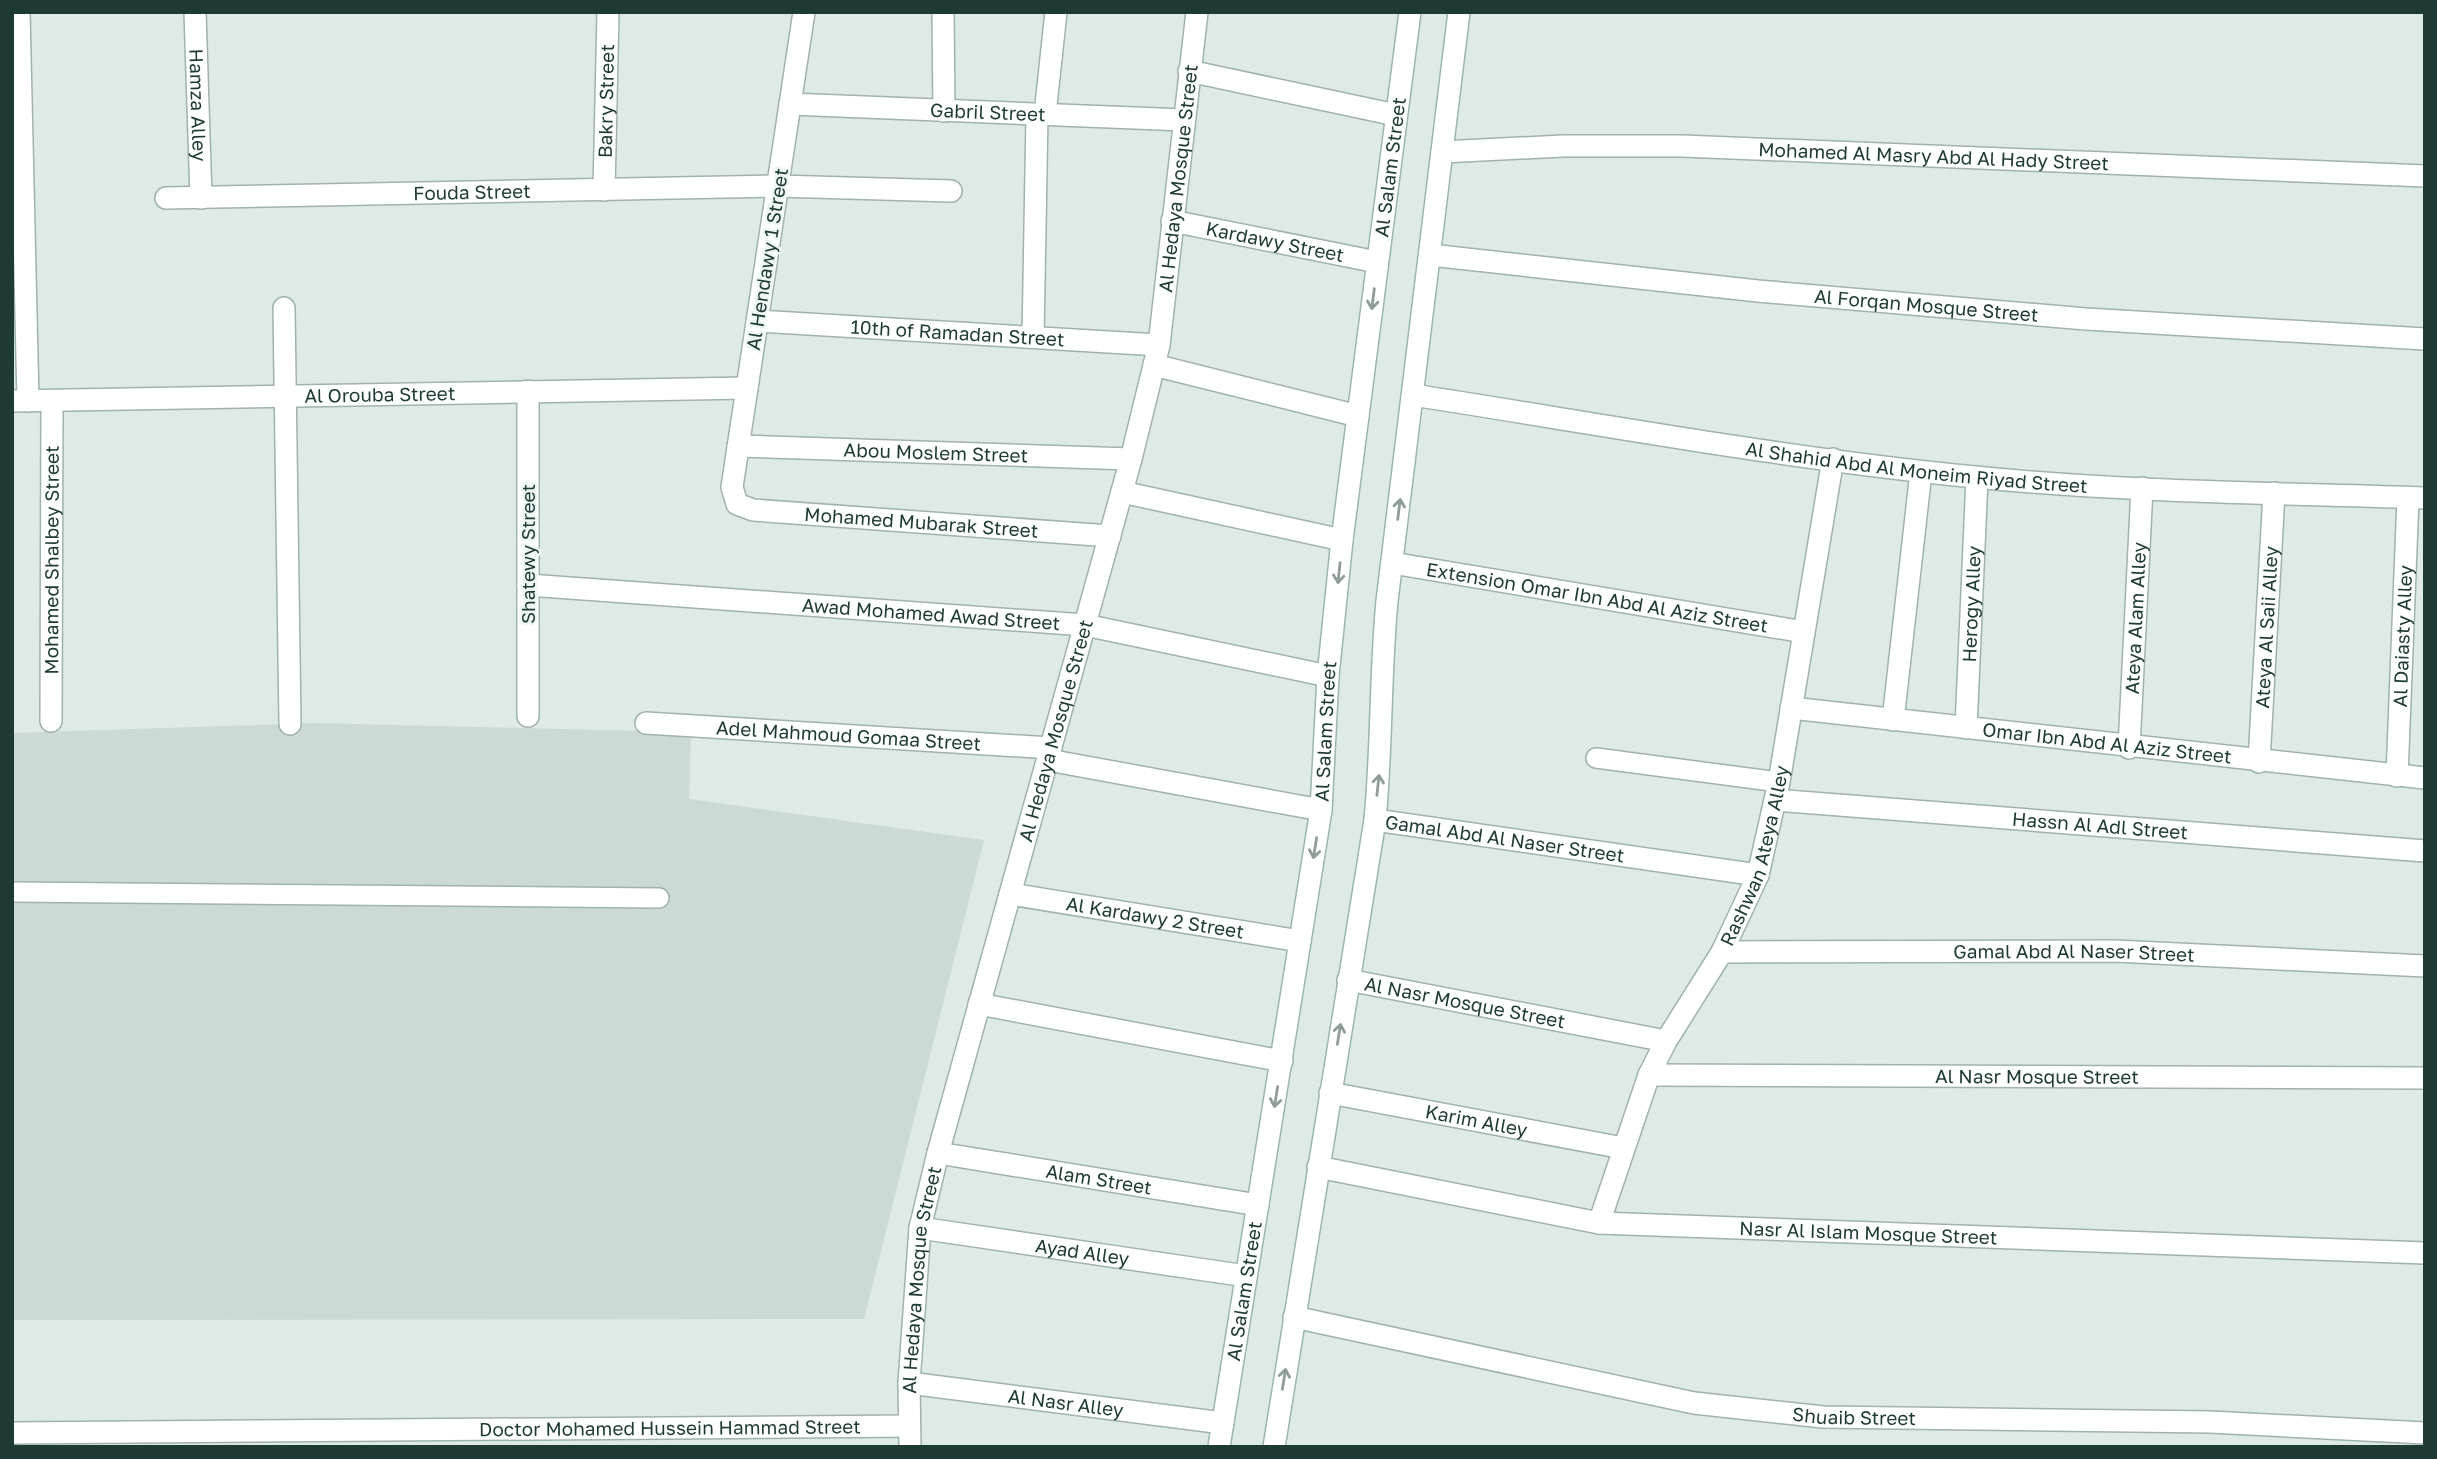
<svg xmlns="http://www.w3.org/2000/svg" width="2437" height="1459" viewBox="0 0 2437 1459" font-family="'Golos Text',sans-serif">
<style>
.built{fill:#cbdad4}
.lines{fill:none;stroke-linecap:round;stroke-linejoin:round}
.lane-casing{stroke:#a0b2ad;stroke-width:22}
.street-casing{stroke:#a0b2ad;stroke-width:24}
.secondary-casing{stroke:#9bb6af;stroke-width:24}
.lane{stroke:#fff;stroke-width:19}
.street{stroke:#fff;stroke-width:21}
.secondary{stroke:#fff;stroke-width:21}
.oneway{stroke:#8e9c9a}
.labels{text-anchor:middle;stroke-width:5;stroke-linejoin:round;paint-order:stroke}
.street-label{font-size:19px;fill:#1e3a35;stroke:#edf6f3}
</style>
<rect width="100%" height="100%" fill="#ddeae5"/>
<path class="built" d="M313,723L691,732L689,799L984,840L864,1319L12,1320V733Z"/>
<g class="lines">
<defs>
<path id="lane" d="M1596,758L1779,782
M12,892L659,898"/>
<g id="street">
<path d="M19,12L28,401"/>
<path id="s1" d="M195,12L201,198"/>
<path id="s2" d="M804,12L732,487L737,504L753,510L1110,536"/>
<path d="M943,12L944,111"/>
<path d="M1189,71L1396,115"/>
<path id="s3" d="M790,104L1184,120"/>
<path d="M1045,114L1056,12"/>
<path id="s4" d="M1442,152L1563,146H1683L2425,176"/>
<path id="s5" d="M604,190L608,12"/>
<path id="s6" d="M166,198L778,186L951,191"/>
<path id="s7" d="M1172,221L1377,262"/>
<path id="s8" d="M1430,255L1758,291L2086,319L2425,339"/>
<path d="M284,308L290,724"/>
<path id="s9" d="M757,321L1159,345"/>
<path d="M1033,337L1037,115"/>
<path d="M1154,365L1358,416"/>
<path d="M528,391V716"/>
<path id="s10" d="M1413,395C1600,424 1787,459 1975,477C2124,492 2275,493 2425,498"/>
<path id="s11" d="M12,401L747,388"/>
<path id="s12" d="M738,446L1131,459"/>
<path d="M1122,492L1342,540"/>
<path id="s13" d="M1392,563L1804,632"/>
<path id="s14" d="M528,585L1085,625L1328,676"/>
<path id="s15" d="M1791,708L2425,778"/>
<path d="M1893,720L1921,472"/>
<path id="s16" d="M51,721L52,401"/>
<path id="s17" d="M646,723L1051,748"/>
<path id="s18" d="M1966,728L1977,478"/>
<path id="s19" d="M2129,748L2142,488"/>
<path d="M1048,760L1321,810"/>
<path id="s20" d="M2259,762L2274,493"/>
<path id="s21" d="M2397,776L2408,498"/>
<path id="s22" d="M1775,800L2425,851"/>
<path id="s23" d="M1375,820L1758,875"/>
<path id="s24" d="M1010,894L1300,941"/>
<path id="s25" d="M1722,952L2115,951L2425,966"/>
<path id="s26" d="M1348,980L1666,1041"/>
<path d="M979,1004L1282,1061"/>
<path id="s27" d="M1649,1075L2425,1078"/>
<path id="s28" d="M1330,1093L1623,1148"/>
<path id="s29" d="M938,1153L1258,1205"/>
<path id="s30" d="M1318,1167L1599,1223L2425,1253"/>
<path id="s31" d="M1599,1223L1649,1075L1666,1041L1722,952L1758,875L1779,782L1833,459"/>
<path id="s32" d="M920,1228L1246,1276"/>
<path id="s33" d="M1294,1317L1694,1403L1823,1417L2210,1422L2425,1433"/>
<path id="s34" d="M909,1383L1223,1423"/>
<path id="s35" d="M12,1433L909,1426"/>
<path id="s36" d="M910,1447L909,1383L920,1228L938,1153L1131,459L1159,345L1197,12"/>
</g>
<g id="secondary">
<path id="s37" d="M1219,1447L1321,810L1328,676L1342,540L1410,12"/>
<path d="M1274,1447L1375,820C1382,747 1380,674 1387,601L1459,12"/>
</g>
</defs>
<use href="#lane" class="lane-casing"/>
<use href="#street" class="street-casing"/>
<use href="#secondary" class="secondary-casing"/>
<use href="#lane" class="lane"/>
<use href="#street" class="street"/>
<use href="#secondary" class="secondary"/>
</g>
<defs><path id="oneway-shaft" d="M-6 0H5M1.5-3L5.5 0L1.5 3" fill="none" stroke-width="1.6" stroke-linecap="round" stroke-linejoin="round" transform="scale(1.75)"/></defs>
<g class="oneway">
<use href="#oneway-shaft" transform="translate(1373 299) rotate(97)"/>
<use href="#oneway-shaft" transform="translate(1399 509) rotate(-83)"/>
<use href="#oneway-shaft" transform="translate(1339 573) rotate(96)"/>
<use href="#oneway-shaft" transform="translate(1378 785) rotate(-84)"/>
<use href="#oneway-shaft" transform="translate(1315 848) rotate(99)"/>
<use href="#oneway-shaft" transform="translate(1339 1034) rotate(-81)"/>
<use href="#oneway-shaft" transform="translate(1276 1097) rotate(99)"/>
<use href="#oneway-shaft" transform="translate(1284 1379) rotate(-81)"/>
</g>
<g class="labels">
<g class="street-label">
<text dy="7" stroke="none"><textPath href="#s5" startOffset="89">Bakry Street</textPath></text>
<text dy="7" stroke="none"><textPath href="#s1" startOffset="93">Hamza Alley</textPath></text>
<text dy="7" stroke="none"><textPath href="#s3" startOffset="198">Gabril Street</textPath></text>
<text dy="7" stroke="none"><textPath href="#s4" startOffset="492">Mohamed Al Masry Abd Al Hady Street</textPath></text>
<text dy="7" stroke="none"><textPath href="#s37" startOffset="1292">Al Salam Street</textPath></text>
<text dy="7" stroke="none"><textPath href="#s36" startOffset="1302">Al Hedaya Mosque Street</textPath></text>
<text dy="7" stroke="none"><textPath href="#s6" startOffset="306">Fouda Street</textPath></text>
<text dy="7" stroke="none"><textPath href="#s7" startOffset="105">Kardawy Street</textPath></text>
<text transform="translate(767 259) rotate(-81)" y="7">Al Hendawy 1 Street</text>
<text dy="7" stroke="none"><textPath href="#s8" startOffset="499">Al Forqan Mosque Street</textPath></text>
<text dy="7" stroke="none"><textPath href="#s9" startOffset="201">10th of Ramadan Street</textPath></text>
<text dy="7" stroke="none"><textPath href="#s11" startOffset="368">Al Orouba Street</textPath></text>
<text dy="7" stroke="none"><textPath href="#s12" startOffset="198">Abou Moslem Street</textPath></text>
<text dy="7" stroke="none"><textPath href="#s10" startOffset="509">Al Shahid Abd Al Moneim Riyad Street</textPath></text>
<text dy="7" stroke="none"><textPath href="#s2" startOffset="684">Mohamed Mubarak Street</textPath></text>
<text transform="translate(528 554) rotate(-90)" y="7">Shatewy Street</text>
<text dy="7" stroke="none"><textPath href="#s16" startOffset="161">Mohamed Shalbey Street</textPath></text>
<text dy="7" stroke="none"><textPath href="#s13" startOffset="208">Extension Omar Ibn Abd Al Aziz Street</textPath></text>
<text dy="7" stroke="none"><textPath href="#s18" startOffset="124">Herogy Alley</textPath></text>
<text dy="7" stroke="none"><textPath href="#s14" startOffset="404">Awad Mohamed Awad Street</textPath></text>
<text dy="7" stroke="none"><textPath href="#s19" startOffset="130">Ateya Alam Alley</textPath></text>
<text dy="7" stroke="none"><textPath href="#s20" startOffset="135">Ateya Al Saii Alley</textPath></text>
<text dy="7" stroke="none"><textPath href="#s21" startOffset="140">Al Daiasty Alley</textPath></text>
<text dy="7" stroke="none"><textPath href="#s36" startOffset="735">Al Hedaya Mosque Street</textPath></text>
<text dy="7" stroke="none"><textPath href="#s37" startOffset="724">Al Salam Street</textPath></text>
<text dy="7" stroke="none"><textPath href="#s17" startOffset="203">Adel Mahmoud Gomaa Street</textPath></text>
<text dy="7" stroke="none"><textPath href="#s15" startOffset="318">Omar Ibn Abd Al Aziz Street</textPath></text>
<text dy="7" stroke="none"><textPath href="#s22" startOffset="326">Hassn Al Adl Street</textPath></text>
<text dy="7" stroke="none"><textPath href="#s23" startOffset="131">Gamal Abd Al Naser Street</textPath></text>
<text dy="7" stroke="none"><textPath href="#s31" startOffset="402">Rashwan Ateya Alley</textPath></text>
<text dy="7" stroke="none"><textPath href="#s24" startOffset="147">Al Kardawy 2 Street</textPath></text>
<text dy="7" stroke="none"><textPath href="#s25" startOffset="352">Gamal Abd Al Naser Street</textPath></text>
<text dy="7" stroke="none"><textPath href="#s26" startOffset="119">Al Nasr Mosque Street</textPath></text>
<text dy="7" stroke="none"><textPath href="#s27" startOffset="388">Al Nasr Mosque Street</textPath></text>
<text dy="7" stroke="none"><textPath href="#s28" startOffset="149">Karim Alley</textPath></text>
<text dy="7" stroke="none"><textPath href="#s29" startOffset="163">Alam Street</textPath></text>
<text dy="7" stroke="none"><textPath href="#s30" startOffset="556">Nasr Al Islam Mosque Street</textPath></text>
<text dy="7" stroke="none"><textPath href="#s32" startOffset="164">Ayad Alley</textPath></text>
<text dy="7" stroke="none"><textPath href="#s36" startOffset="168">Al Hedaya Mosque Street</textPath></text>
<text dy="7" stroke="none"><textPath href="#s37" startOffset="158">Al Salam Street</textPath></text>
<text dy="7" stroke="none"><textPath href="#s34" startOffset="158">Al Nasr Alley</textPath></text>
<text dy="7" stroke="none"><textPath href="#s33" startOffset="570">Shuaib Street</textPath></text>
<text dy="7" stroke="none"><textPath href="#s35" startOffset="658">Doctor Mohamed Hussein Hammad Street</textPath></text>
</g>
</g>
<rect width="2437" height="1459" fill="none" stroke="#1e3a35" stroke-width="28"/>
</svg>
